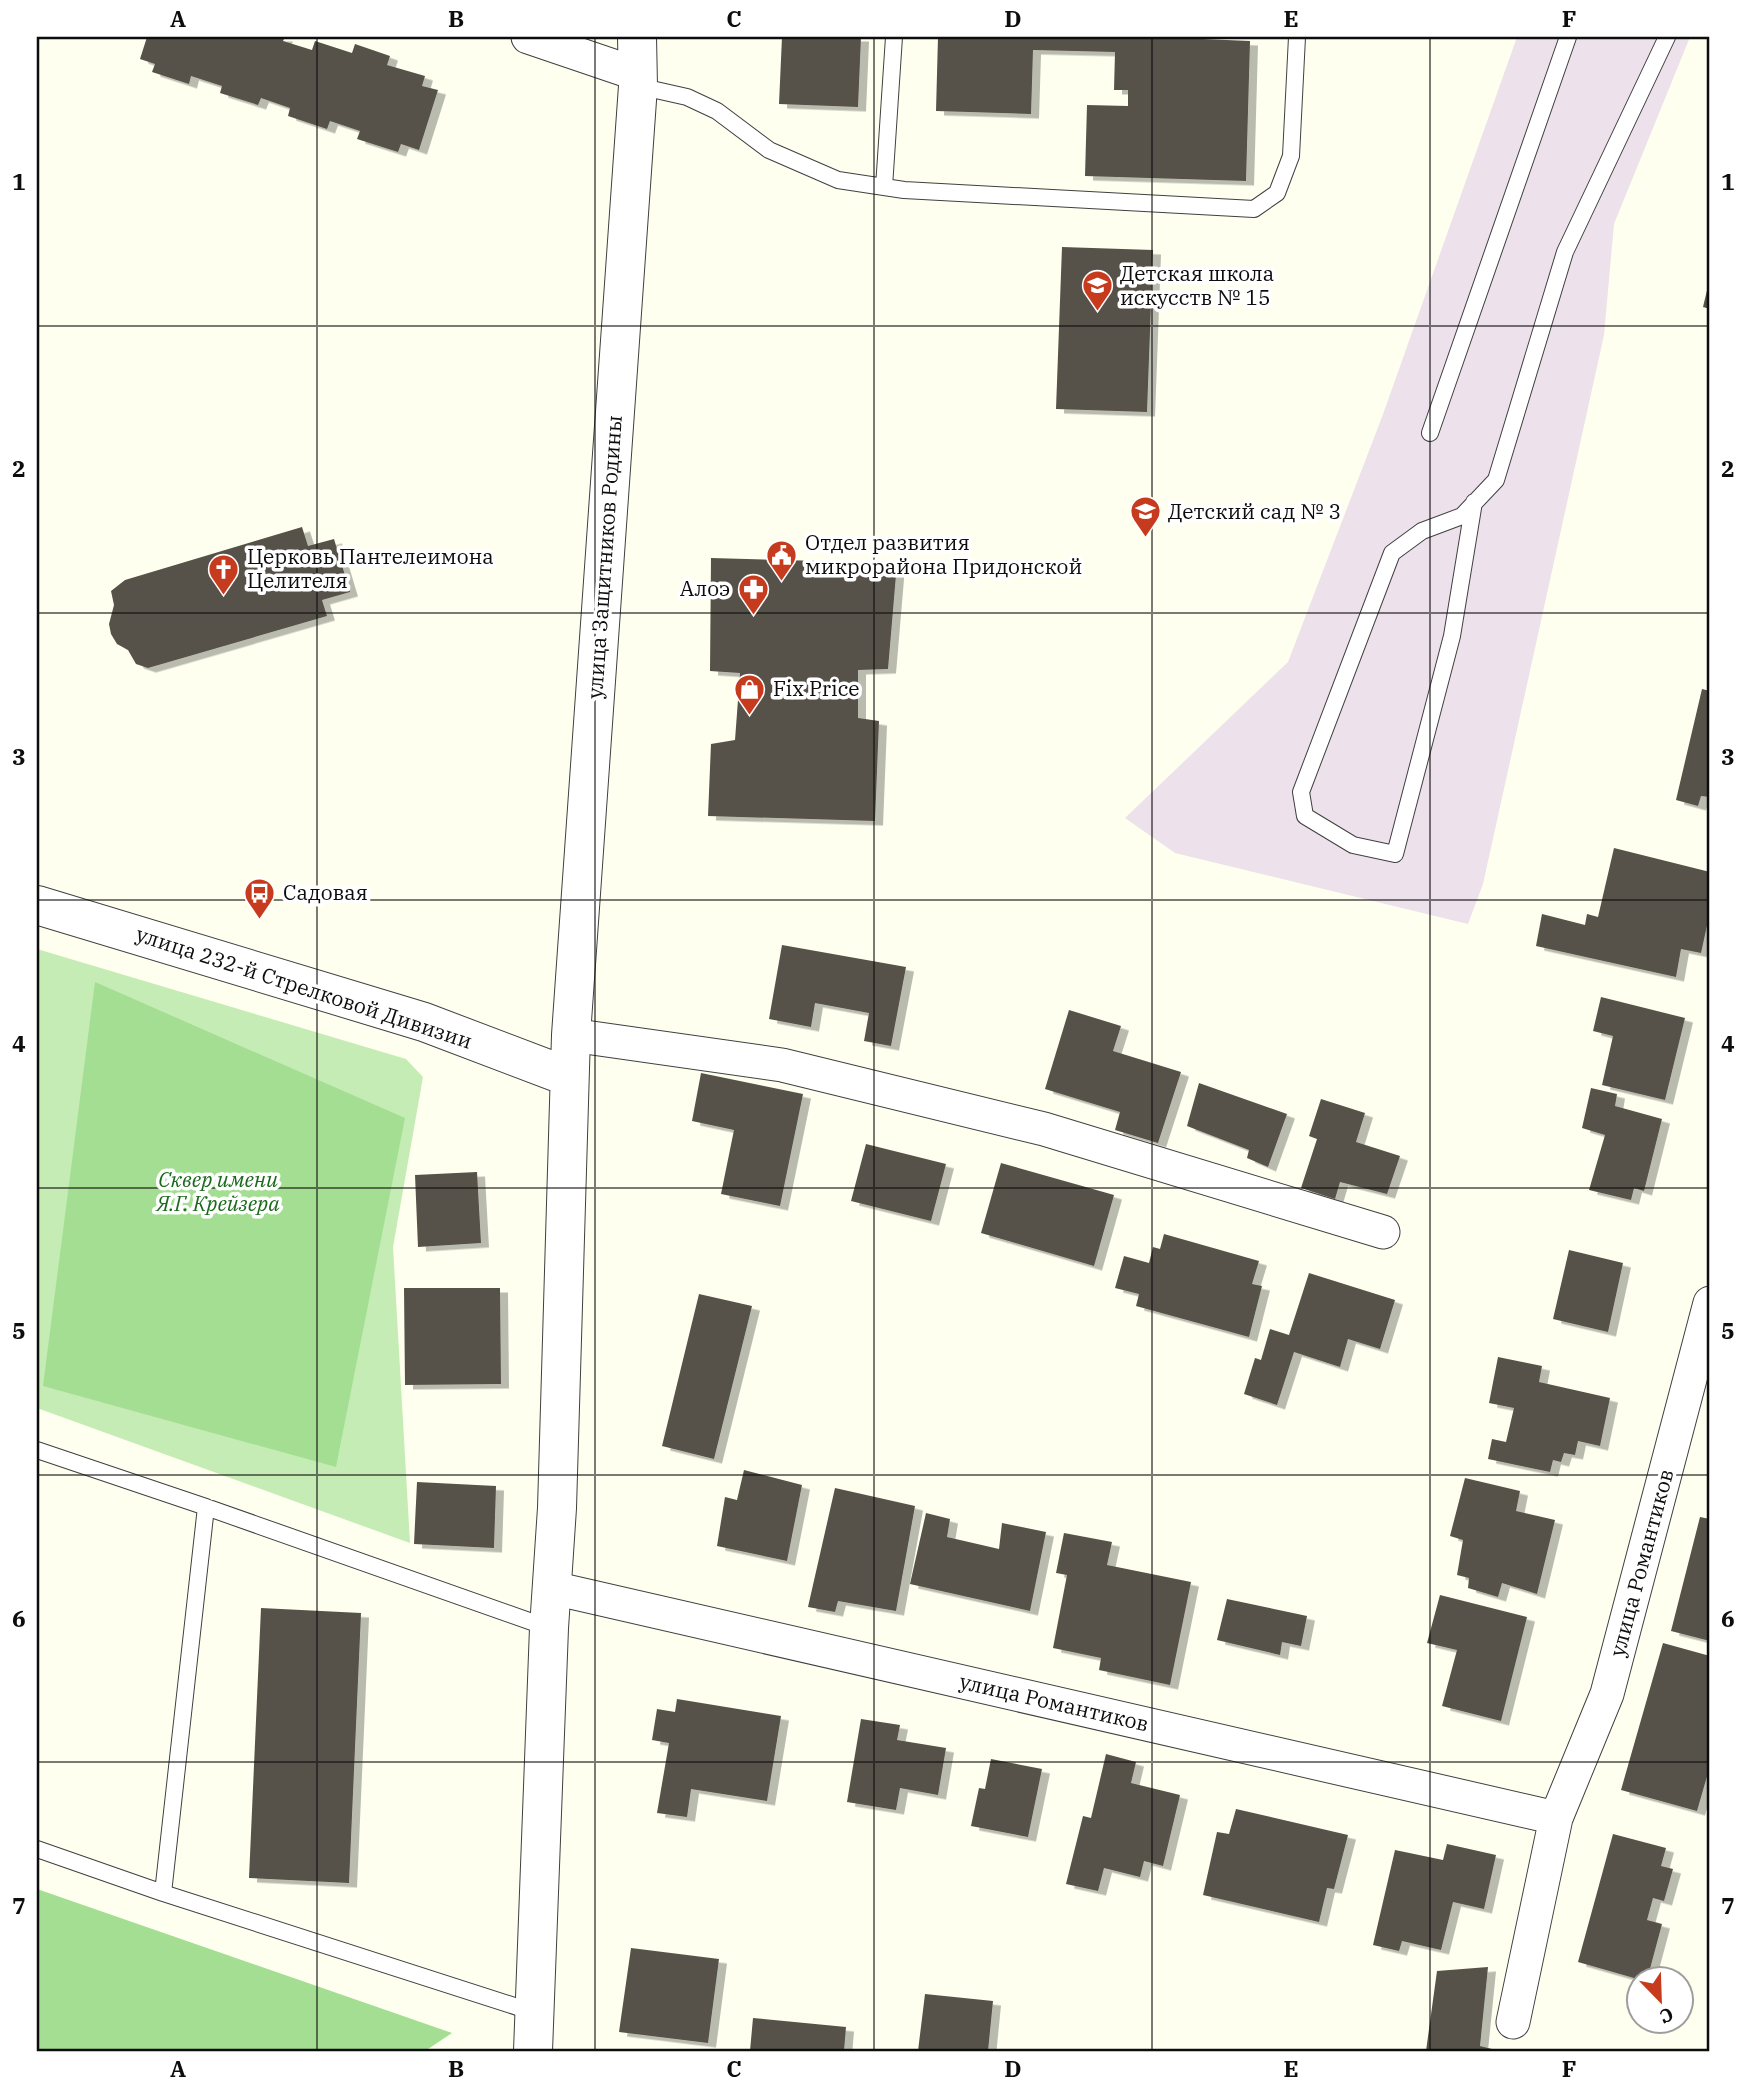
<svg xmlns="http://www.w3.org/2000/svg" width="1747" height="2088" viewBox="0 0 1747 2088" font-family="'IBM Plex Serif',serif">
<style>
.industrial{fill:#ede1eb}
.green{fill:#c5ecb5}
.forest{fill:#a4de93}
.building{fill:#575149;filter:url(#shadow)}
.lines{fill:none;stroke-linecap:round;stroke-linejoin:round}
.service-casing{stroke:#404040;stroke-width:18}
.minor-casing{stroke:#404040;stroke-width:35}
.tertiary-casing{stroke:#404040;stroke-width:40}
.service{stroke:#fff;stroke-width:16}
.minor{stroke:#fff;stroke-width:33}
.tertiary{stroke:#fff;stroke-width:38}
.grid{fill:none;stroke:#0d0d0d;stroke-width:2;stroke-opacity:0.55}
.labels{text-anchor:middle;stroke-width:7;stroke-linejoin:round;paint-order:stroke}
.poi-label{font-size:21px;fill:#0d0d0d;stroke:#fff;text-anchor:start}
.street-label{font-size:21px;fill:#0d0d0d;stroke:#fff}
.park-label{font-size:21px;font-style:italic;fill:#1a691b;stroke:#fff}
.neatline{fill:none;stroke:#0d0d0d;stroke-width:2.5}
.grid-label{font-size:23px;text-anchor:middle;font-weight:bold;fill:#0d0d0d}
</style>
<defs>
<filter id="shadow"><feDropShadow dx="8" dy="4.5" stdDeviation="0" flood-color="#0004"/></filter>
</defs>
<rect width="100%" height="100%" fill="#feffee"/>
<path class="industrial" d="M1517,37H1690L1614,224L1604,335L1483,884L1468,924L1175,853L1125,818L1288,662L1382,417Z"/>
<path class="green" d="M37,949L406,1059L423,1077L393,1247L410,1543L37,1408Z"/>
<path class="forest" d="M95,982L405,1118L336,1467L43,1386Z
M37,1889L452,2033L425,2051H37Z"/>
<path class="building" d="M147,37H285L283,41L312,50L315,41L352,53L355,44L390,56L387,65L425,76L422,86L438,90L419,150L401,144L398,152L357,139L360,131L330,121L327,129L288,116L290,108L261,98L258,105L220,93L222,86L191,76L189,84L152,72L155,64L140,59Z
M782,37H861L858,107L779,104Z
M938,37H1179V38L1250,41L1246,181L1085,176L1087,105L1128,106V90H1114L1115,52L1033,50L1031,114L936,111Z
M1062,247L1153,250L1147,412L1056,409Z
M1709,282H1710V309L1703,307Z
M302,527L308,546L334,539L350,592L322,600L327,616L148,668L136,664L128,650L117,644L111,634L109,624L114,605L111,591L125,580Z
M711,558L897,563L888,669L858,670V718L879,721L875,821L708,816L711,744L735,740L740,673L710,671Z
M1702,689L1710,691V797L1701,796L1698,806L1676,800Z
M1614,848L1710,872V912L1701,953L1681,949L1676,977L1536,946L1542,914L1585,925L1587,914L1598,917Z
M782,945L906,967L891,1046L864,1041L869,1013L815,1003L811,1027L769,1019Z
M1601,997L1685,1018L1665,1100L1602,1085L1613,1036L1593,1031Z
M1069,1010L1121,1026L1113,1051L1181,1072L1158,1143L1115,1130L1120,1112L1045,1089Z
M701,1073L803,1094L780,1206L721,1194L734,1130L692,1121Z
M1199,1083L1287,1114L1268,1167L1247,1158L1249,1150L1187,1126Z
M1591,1088L1617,1094L1615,1106L1662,1119L1644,1191L1634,1188L1631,1200L1589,1190L1605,1135L1582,1128Z
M1321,1099L1365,1113L1356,1142L1400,1156L1387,1194L1340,1182L1335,1199L1301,1188L1317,1139L1309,1136Z
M866,1144L946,1164L931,1221L851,1201Z
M1001,1163L1114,1195L1094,1266L981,1233Z
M477,1172L481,1243L418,1247L415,1175Z
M1164,1234L1259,1261L1252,1284L1262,1286L1249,1337L1136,1306L1139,1294L1115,1288L1124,1256L1149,1263L1153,1247L1160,1249Z
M1569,1250L1623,1263L1608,1332L1553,1319Z
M1309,1273L1395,1300L1380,1349L1348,1339L1340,1367L1294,1352L1277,1405L1244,1394L1255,1358L1261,1360L1270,1329L1289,1335Z
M404,1288H500L501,1384L405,1385Z
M699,1294L752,1306L714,1459L662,1446Z
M1498,1357L1542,1366L1539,1382L1610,1398L1600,1446L1578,1441L1575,1455L1564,1453L1561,1462L1553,1460L1550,1472L1488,1459L1492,1439L1506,1442L1514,1408L1489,1403Z
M744,1470L802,1485L787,1561L717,1546L725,1497L737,1500Z
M1465,1478L1520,1491L1516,1511L1555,1520L1537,1594L1502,1583L1498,1597L1468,1588L1469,1578L1457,1575L1463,1540L1450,1536Z
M417,1482L496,1486L494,1548L414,1544Z
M835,1488L915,1506L896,1611L838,1601L835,1612L808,1607Z
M926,1513L950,1519L947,1537L999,1549L1002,1523L1046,1532L1030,1611L910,1584Z
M1700,1517L1710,1519V1641L1671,1631Z
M1064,1533L1112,1542L1107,1565L1191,1582L1170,1685L1099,1670L1101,1658L1053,1648L1067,1575L1056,1573Z
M1440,1595L1527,1617L1501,1721L1442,1706L1457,1650L1427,1643Z
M1227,1599L1307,1616L1301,1646L1282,1642L1280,1655L1217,1640Z
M261,1608L361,1613L349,1883L249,1878Z
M1663,1643L1710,1656V1766L1697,1811L1621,1790Z
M677,1699L781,1716L767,1801L691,1789L687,1817L657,1813L669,1743L652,1740L657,1709L675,1712Z
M861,1719L900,1725L897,1740L946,1748L938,1795L900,1788L896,1810L847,1802Z
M1106,1754L1136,1762L1131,1783L1180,1795L1163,1866L1144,1861L1140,1877L1104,1868L1098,1891L1066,1884L1083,1816L1091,1818Z
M991,1759L1042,1769L1028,1837L971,1826L979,1788L985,1789Z
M1236,1809L1348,1835L1334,1889L1327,1888L1319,1922L1203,1895L1217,1832L1229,1834Z
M1613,1834L1666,1848L1661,1866L1673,1869L1664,1901L1653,1898L1647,1920L1662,1924L1647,1980H1641L1578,1962Z
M1447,1844L1496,1855L1484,1909L1453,1902L1441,1950L1402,1941L1399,1951L1373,1945L1395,1850L1443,1860Z
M631,1948L719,1959L708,2043L619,2032Z
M1488,1967L1480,2046L1500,2051H1426L1437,1971Z
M925,1994L993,2001L988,2051H918Z
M753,2018L846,2027L844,2051H750Z"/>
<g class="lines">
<defs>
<path id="service" d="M638,86L687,97L717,111L769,150L838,180L904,190L1254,209L1277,193L1291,156L1297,37
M884,187L894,37
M1430,433L1568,37
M1474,502L1452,636L1395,854L1353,845L1305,816L1301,792L1392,553L1422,531L1462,516L1496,480L1565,252L1667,37
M37,1450L206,1507L549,1628
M37,1849L163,1893L533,2012
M163,1893L206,1507"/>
<path id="minor" d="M528,37L637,74
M571,1035L782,1065L1044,1129L1383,1232
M553,1588L1556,1818
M1513,2022L1556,1818L1607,1694L1710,1303"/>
<path id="tertiary" d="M37,905L424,1022L569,1077
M533,2051L549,1628L557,1508L571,1035L638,86L637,37"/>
</defs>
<use href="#service" class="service-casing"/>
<use href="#minor" class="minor-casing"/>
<use href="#tertiary" class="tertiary-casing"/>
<use href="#service" class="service"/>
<use href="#minor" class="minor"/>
<use href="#tertiary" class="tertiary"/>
</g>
<path class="grid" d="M317,37V2051M595,37V2051M874,37V2051M1152,37V2051M1430,37V2051M37,326H1710M37,613H1710M37,900H1710M37,1188H1710M37,1475H1710M37,1762H1710"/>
<defs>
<symbol id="school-pin" viewBox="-11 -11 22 30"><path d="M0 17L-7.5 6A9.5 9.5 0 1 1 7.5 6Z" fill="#c63b1d" stroke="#fff"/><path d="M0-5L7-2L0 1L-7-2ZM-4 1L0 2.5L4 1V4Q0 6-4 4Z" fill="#fff"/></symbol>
<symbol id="civic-pin" viewBox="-11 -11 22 30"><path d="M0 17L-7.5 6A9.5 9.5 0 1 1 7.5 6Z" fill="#c63b1d" stroke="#fff"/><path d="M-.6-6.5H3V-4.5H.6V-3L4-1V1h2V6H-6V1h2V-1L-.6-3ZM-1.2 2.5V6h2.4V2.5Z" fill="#fff"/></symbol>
<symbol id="church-pin" viewBox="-11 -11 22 30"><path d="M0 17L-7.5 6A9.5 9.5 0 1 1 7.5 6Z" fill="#c63b1d" stroke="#fff"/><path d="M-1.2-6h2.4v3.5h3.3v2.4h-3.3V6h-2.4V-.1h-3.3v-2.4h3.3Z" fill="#fff"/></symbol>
<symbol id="pharmacy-pin" viewBox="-11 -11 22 30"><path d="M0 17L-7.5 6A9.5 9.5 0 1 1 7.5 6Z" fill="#c63b1d" stroke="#fff"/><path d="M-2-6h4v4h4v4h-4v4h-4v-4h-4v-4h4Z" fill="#fff"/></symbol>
<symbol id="shop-pin" viewBox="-11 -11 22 30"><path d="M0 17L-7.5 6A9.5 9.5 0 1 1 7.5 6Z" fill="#c63b1d" stroke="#fff"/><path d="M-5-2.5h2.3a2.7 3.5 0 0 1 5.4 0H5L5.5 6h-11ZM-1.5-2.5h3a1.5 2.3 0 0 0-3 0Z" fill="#fff"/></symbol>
<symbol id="bus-pin" viewBox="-11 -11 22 30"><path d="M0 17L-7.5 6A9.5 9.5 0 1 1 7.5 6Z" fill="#c63b1d" stroke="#fff"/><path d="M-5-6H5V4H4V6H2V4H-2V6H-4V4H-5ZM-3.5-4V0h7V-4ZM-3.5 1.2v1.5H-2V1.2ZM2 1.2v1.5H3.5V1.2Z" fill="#fff"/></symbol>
</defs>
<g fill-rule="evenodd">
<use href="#school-pin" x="1080" y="268" width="35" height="47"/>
<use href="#school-pin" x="1128" y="494" width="35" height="47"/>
<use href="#civic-pin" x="764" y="538" width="35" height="47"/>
<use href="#church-pin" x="206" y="552" width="35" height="47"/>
<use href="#pharmacy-pin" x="736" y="572" width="35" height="47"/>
<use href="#shop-pin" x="732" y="672" width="35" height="47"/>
<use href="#bus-pin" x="242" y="876" width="35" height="47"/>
</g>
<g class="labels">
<g class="poi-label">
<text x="1120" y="281">Детская школа<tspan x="1120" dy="24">искусств № 15</tspan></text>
<text x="1168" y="519">Детский сад № 3</text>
<text x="805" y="550">Отдел развития<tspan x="805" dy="24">микрорайона Придонской</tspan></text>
<text x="247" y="564">Церковь Пантелеимона<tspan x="247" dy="24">Целителя</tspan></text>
<text x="730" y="596" text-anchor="end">Алоэ</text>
<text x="773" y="696">Fix Price</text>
<text x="283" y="900">Садовая</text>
</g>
<g class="street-label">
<text transform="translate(605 557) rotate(-86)" y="7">улица Защитников Родины</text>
<text transform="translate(304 988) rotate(18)" y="7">улица 232-й Стрелковой Дивизии</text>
<text transform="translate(1642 1563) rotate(-75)" y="7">улица Романтиков</text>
<text transform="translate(1054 1703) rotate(13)" y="7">улица Романтиков</text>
</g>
<g class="park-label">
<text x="218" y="1187">Сквер имени<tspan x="218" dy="24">Я.Г. Крейзера</tspan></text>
</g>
</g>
<rect width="1747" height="2088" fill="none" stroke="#ffffff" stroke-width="77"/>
<g transform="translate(1660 2000) rotate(157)"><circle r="33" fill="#ffffff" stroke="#9e9e9e" stroke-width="2"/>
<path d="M0-5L12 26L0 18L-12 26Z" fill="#c63b1d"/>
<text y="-10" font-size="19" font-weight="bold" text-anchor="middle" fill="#0d0d0d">С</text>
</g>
<rect x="38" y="38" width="1670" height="2012" class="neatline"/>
<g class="grid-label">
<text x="178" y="27">A</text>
<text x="456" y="27">B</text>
<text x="734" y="27">C</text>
<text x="1013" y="27">D</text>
<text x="1291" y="27">E</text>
<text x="1569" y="27">F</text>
<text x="19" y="190">1</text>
<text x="1728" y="190">1</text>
<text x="19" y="477">2</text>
<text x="1728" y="477">2</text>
<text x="19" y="765">3</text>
<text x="1728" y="765">3</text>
<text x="19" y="1052">4</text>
<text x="1728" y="1052">4</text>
<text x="19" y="1339">5</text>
<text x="1728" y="1339">5</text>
<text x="19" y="1627">6</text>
<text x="1728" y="1627">6</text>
<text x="19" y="1914">7</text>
<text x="1728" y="1914">7</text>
<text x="178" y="2077">A</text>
<text x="456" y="2077">B</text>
<text x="734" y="2077">C</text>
<text x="1013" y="2077">D</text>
<text x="1291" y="2077">E</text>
<text x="1569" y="2077">F</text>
</g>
</svg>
